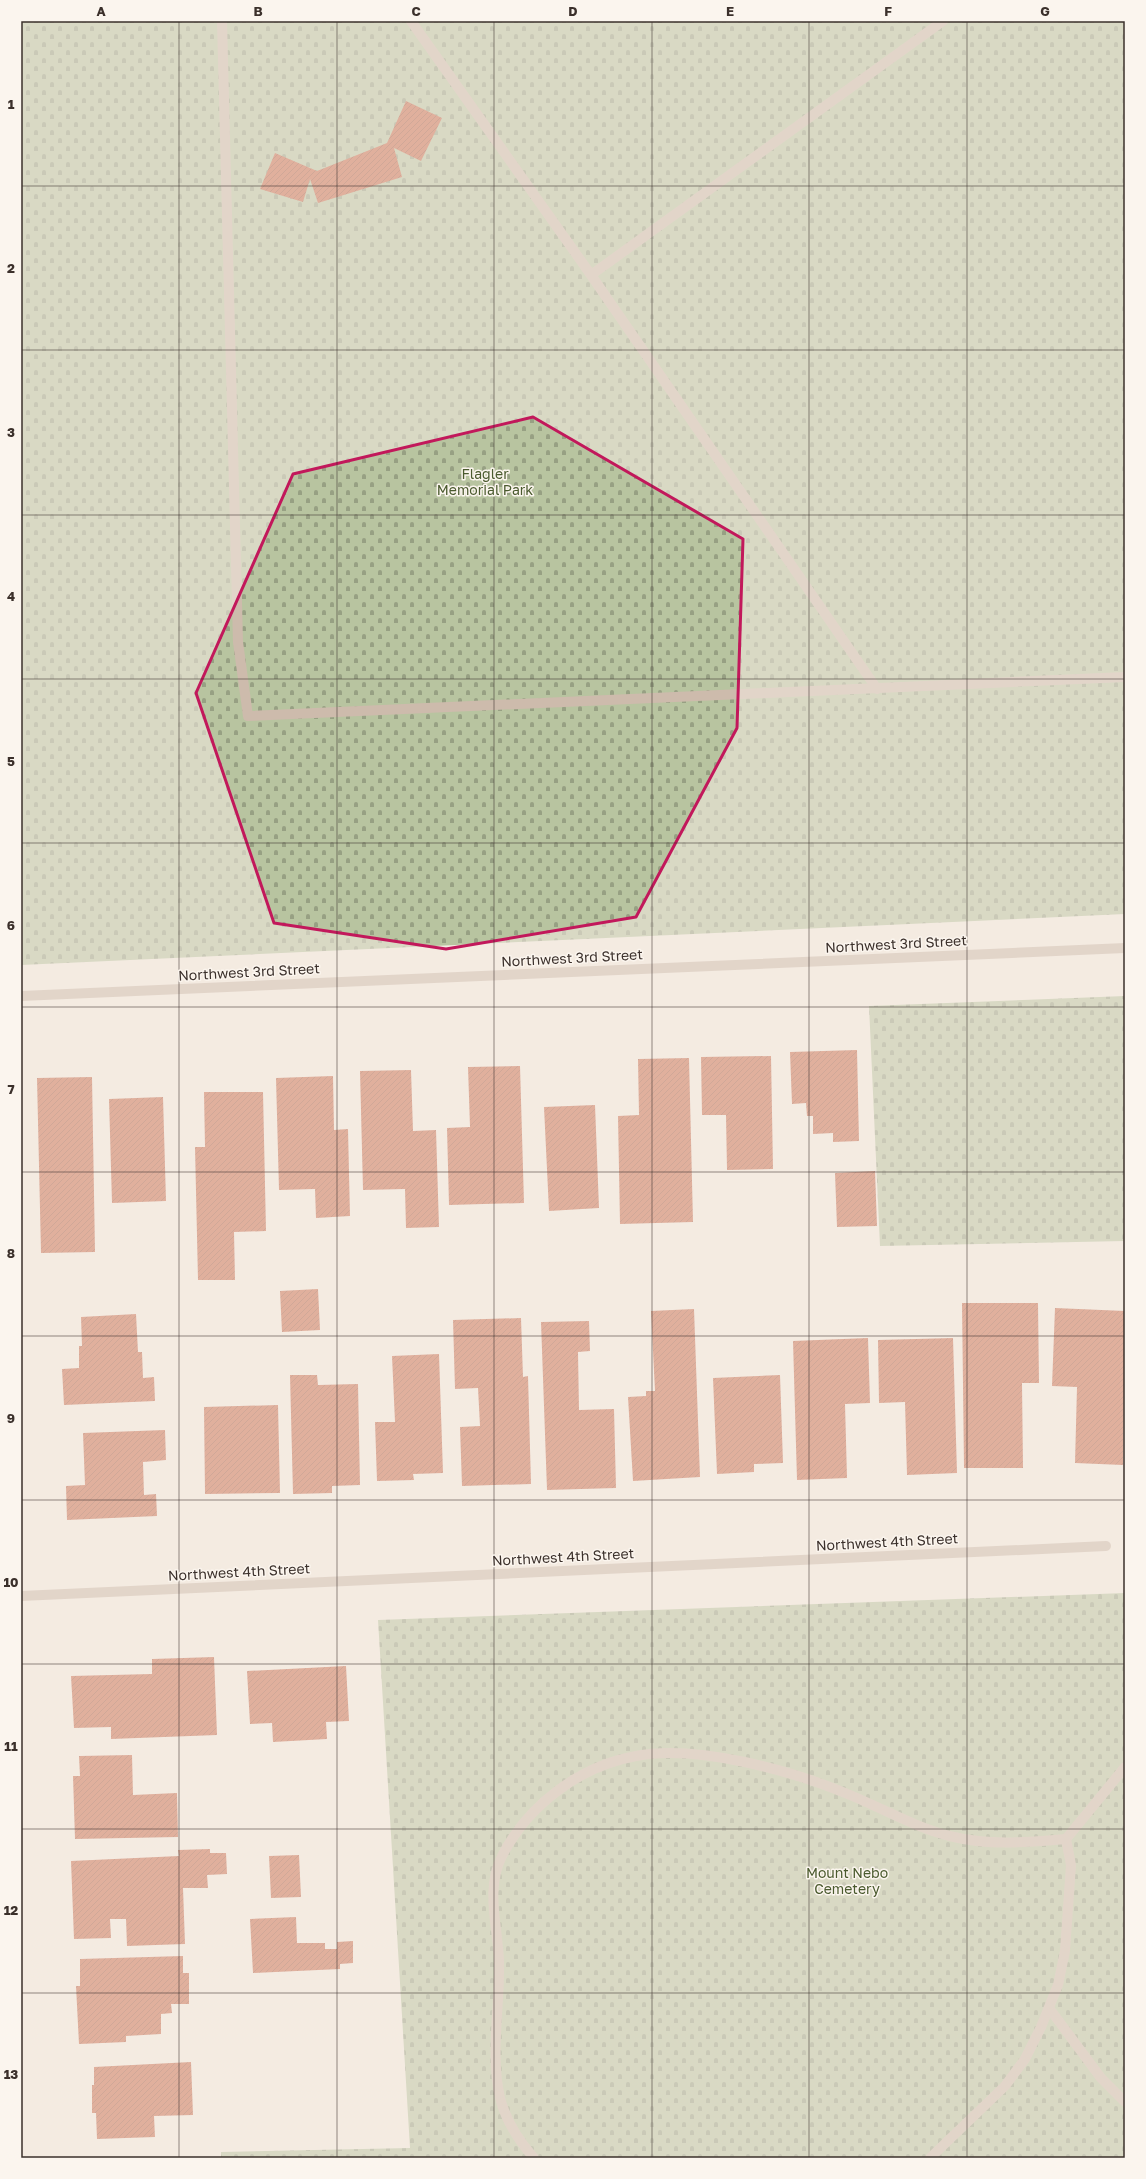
<svg xmlns="http://www.w3.org/2000/svg" width="1146" height="2179" viewBox="0 0 1146 2179" font-family="'Golos Text',sans-serif">
<style>
.cemetery{fill:url(#cemetery-stones)}
.building{fill:url(#building-hatch)}
.lines{fill:none;stroke-linecap:round;stroke-linejoin:round}
.lane{stroke:#cdbbac;stroke-width:10}
.street{stroke:#cdbbac;stroke-width:10}
.marked{fill:none;stroke:#c2185b;stroke-width:3;stroke-linejoin:round}
.grid{fill:none;stroke:#3b302b;stroke-width:1;stroke-opacity:0.55}
.labels{text-anchor:middle;stroke-width:3;stroke-linejoin:round;paint-order:stroke}
.park-label{font-size:14px;fill:#4a5a2e;stroke:#fbf5ee}
.street-label{font-size:14px;fill:#3b302b;stroke:#fbf5ee}
.neatline{fill:none;stroke:#3b302b;stroke-width:1.5}
.grid-label{font-size:13px;text-anchor:middle;font-weight:bold;fill:#3b302b}
</style>
<defs>
<pattern id="cemetery-stones" width="16" height="16" patternUnits="userSpaceOnUse"><rect width="16" height="16" fill="#b8c4a0"/><path d="M2 7V4a2 2 0 0 1 4 0v3zM10 15v-3a2 2 0 0 1 4 0v3z" fill="#97a083"/></pattern>
<pattern id="building-hatch" width="6" height="6" patternUnits="userSpaceOnUse"><rect width="6" height="6" fill="#c8694b"/><path d="M-1 1l2-2M0 6l6-6M5 7l2-2" fill="none" stroke="#a4573f"/></pattern>
</defs>
<rect width="100%" height="100%" fill="#f4ebe1"/>
<path class="cemetery" d="M21,21H1125V914L21,965Z
M1125,996V1241L880,1246L869,1006Z
M1125,1593V2158H221V2152L410,2148L378,1620Z"/>
<path class="building" d="M406,101L442,118L421,161L394,148L402,177L318,203L310,179L303,202L260,189L275,153L317,171L387,143Z
M857,1050L859,1141L833,1142V1133L813,1134V1116H807L806,1103L792,1104L790,1052Z
M771,1056L773,1169L727,1170L726,1115H702L701,1057Z
M689,1058L693,1222L620,1224L618,1116L639,1115L638,1059Z
M520,1066L524,1203L449,1205L447,1128L470,1127L468,1067Z
M411,1070L413,1131L436,1130L439,1227L406,1228L405,1189L363,1190L360,1071Z
M333,1076L334,1130L348,1129L350,1216L316,1218L315,1189L279,1190L276,1078Z
M92,1077L95,1252L41,1253L37,1078Z
M204,1092H263L266,1231L234,1232L235,1280H198L195,1147H205Z
M163,1097L166,1201L112,1203L109,1099Z
M595,1105L599,1208L549,1211L544,1107Z
M875,1171L877,1226L837,1227L835,1173Z
M318,1289L320,1330L282,1332L280,1291Z
M962,1303H1038L1039,1383H1022L1023,1468H964Z
M1055,1308L1125,1311L1123,1465L1075,1463L1077,1387L1052,1386Z
M694,1309L700,1477L633,1481L628,1397L646,1396V1391H655L651,1311Z
M136,1314L138,1352H142L143,1378L154,1377L155,1401L64,1405L62,1369L79,1368V1346H82L81,1317Z
M521,1318L523,1377L528,1376L531,1484L462,1486L460,1427L480,1426L478,1388L455,1389L453,1320Z
M589,1321L590,1351L578,1352L579,1410L614,1409L616,1488L547,1490L541,1322Z
M868,1338L870,1403L845,1404L847,1478L797,1480L793,1341Z
M953,1338L957,1473L907,1475L905,1402L879,1403L878,1340Z
M439,1354L443,1473L413,1474L414,1480L377,1481L375,1422H395L392,1356Z
M290,1375H317L318,1385L358,1384L360,1485L332,1486V1493L293,1494Z
M780,1375L783,1463L754,1464V1472L717,1474L713,1378Z
M278,1405L280,1493L205,1494L204,1407Z
M165,1430L166,1460L143,1462L144,1495L156,1494L157,1516L67,1520L66,1486L85,1485L83,1433Z
M214,1657L217,1735L111,1739V1727L74,1728L71,1676L152,1674V1659Z
M346,1666L349,1721L326,1722L327,1739L273,1742L272,1723L250,1724L247,1671Z
M132,1755L133,1795L177,1793L178,1837L75,1839L73,1776H80L79,1756Z
M210,1849V1853H226L227,1874L207,1875L208,1888H183L185,1944L127,1946L126,1919H110L111,1938L74,1939L71,1861L179,1856L178,1850Z
M299,1855L301,1897L271,1898L269,1856Z
M296,1917L297,1943H325V1949H337V1942L353,1941V1963L340,1964V1969L253,1973L250,1919Z
M183,1956V1973H189V2004H171L172,2013L161,2014V2034L126,2036V2042L79,2044L76,1986H80V1959Z
M191,2062L193,2115L154,2116L155,2137L97,2139L96,2113H92V2085H94V2067Z"/>
<g class="lines">
<path class="lane" d="M222,21L238,642L248,716L1125,677
M411,21L591,275L877,689
M591,275L943,21
M1066,1839L1125,1767
M1049,2008L1101,2078L1125,2102
M534,2158C518,2140 506,2121 500,2098C490,2054 500,2007 499,1962C498,1927 485,1889 502,1856C528,1805 580,1766 636,1756C697,1744 793,1771 850,1795C884,1809 918,1829 954,1837C991,1846 1028,1842 1066,1839L1071,1865L1065,1951L1058,1985L1041,2027L1025,2059L1005,2086L930,2158"/>
<path class="street" d="M21,996L1125,948
M21,1596L1106,1546"/>
</g>
<path d="M0 0H1146V2179H0ZM533,417L743,539L737,728L636,917L446,949L274,923L196,693L293,474Z" fill="#f4ebe1" fill-opacity=".55" fill-rule="evenodd"/>
<path class="marked" d="M533,417L743,539L737,728L636,917L446,949L274,923L196,693L293,474Z"/>
<path class="grid" d="M179,21V2158M337,21V2158M494,21V2158M652,21V2158M809,21V2158M967,21V2158M21,186H1125M21,350H1125M21,515H1125M21,679H1125M21,843H1125M21,1007H1125M21,1172H1125M21,1336H1125M21,1500H1125M21,1664H1125M21,1829H1125M21,1993H1125"/>
<g class="labels">
<g class="park-label">
<text x="485" y="479">Flagler<tspan x="485" dy="16">Memorial Park</tspan></text>
<text x="847" y="1878">Mount Nebo<tspan x="847" dy="16">Cemetery</tspan></text>
</g>
<g class="street-label">
<text transform="translate(896 944) rotate(-3)" y="5">Northwest 3rd Street</text>
<text transform="translate(572 958) rotate(-3)" y="5">Northwest 3rd Street</text>
<text transform="translate(249 972) rotate(-3)" y="5">Northwest 3rd Street</text>
<text transform="translate(887 1542) rotate(-3)" y="5">Northwest 4th Street</text>
<text transform="translate(563 1557) rotate(-3)" y="5">Northwest 4th Street</text>
<text transform="translate(239 1572) rotate(-3)" y="5">Northwest 4th Street</text>
</g>
</g>
<rect width="1146" height="2179" fill="none" stroke="#fbf5ee" stroke-width="44"/>
<rect x="22" y="22" width="1102" height="2135" class="neatline"/>
<g class="grid-label">
<text x="101" y="16">A</text>
<text x="258" y="16">B</text>
<text x="416" y="16">C</text>
<text x="573" y="16">D</text>
<text x="730" y="16">E</text>
<text x="888" y="16">F</text>
<text x="1045" y="16">G</text>
<text x="11" y="109">1</text>
<text x="11" y="273">2</text>
<text x="11" y="437">3</text>
<text x="11" y="601">4</text>
<text x="11" y="766">5</text>
<text x="11" y="930">6</text>
<text x="11" y="1094">7</text>
<text x="11" y="1258">8</text>
<text x="11" y="1423">9</text>
<text x="11" y="1587">10</text>
<text x="11" y="1751">11</text>
<text x="11" y="1915">12</text>
<text x="11" y="2079">13</text>
</g>
</svg>
